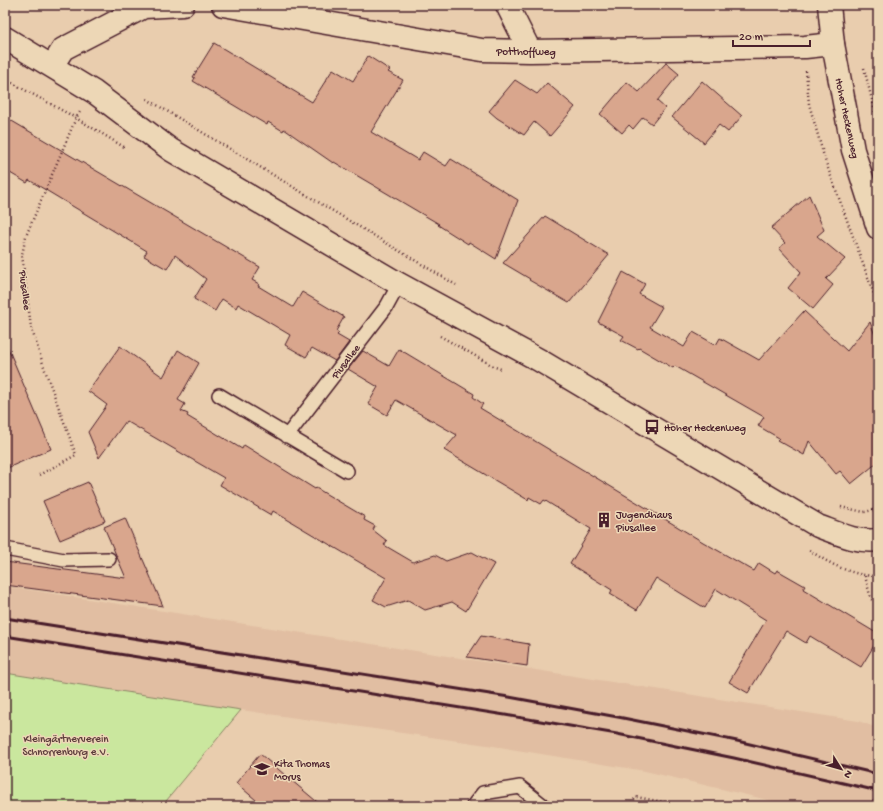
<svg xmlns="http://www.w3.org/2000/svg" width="883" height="811" viewBox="0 0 883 811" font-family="'Gochi Hand',sans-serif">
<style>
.built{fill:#e1bea2}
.green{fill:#cae79e;stroke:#8a8364}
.building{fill:#d9a68d;stroke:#4a1f2b}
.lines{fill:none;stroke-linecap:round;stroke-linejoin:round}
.lane-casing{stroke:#4a1f2b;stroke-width:16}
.street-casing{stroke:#4a1f2b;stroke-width:25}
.secondary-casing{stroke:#4a1f2b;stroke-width:25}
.path{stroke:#4a1f2b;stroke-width:2.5;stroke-dasharray:1 3;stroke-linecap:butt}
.lane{stroke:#edd7b6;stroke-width:13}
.street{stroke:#edd7b6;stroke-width:22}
.secondary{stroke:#edd7b6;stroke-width:22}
.rail{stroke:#4a1f2b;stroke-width:3}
.labels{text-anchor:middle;stroke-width:3;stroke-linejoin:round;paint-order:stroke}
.street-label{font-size:11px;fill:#4a1f2b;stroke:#edd7b6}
.poi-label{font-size:11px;fill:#4a1f2b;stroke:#edd7b6;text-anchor:start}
.park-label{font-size:11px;fill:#5d3d3c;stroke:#edd7b6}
</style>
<rect width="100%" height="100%" fill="#e9cdae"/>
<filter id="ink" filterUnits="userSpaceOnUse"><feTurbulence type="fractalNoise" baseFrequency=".025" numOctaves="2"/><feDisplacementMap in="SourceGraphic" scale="8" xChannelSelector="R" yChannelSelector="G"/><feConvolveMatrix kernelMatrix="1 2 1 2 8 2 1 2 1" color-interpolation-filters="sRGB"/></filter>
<g filter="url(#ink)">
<path class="built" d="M5,586L858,721L878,728V806H793L645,771L487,745L241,710L5,673Z"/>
<path class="green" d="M5,673L241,710L162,806H5Z"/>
<path class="building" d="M214,43L312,102L333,69L353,81L368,56L390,70L388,72L403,80L371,132L418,160L423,152L446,166L451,159L518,200L496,259L469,242L468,244L438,225L439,224L334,162L333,163L284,129L283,131L268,122L267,125L193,81L195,78L193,77Z
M666,63L679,74L657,101L665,108L652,124L643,117L633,129L629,125L622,133L600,114L627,82L639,92Z
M515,80L537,94L547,83L575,107L550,136L534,122L524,135L497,118L489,111Z
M702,81L742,116L728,132L719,125L704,143L672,117Z
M5,117L260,267L252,280L259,284L258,286L293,307L302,292L344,317L336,331L339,333L337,335L349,342L335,361L312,348L306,357L285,345L290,335L238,304L236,308L222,299L215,311L194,299L206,279L175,255L167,269L144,256L147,251L29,180L27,183L5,170Z
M809,195L824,230L817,236L845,259L826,279L833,285L813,309L788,288L801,272L779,248L785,243L771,228Z
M545,216L609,255L569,303L529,280L530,279L503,263Z
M623,272L645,284L639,294L662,307L650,327L684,347L693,332L716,345L720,338L759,360L804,311L847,351L870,322L878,343V462L851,484L840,471L836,474L809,441L804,455L777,440L779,438L758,426L764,417L675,366L673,368L639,348L638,349L621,340L624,336L598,322Z
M5,341L51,449L5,469Z
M120,346L163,377L178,350L199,363L178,400L185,404L181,411L188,414L187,416L242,449L244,445L315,489L316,488L365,517L364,520L375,526L373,530L387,541L384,545L413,562L435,555L446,561L472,552L494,564L466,611L452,602L425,610L408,600L386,607L373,600L386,578L273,511L271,515L220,485L224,478L126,421L99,458L88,432L107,405L88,391Z
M399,349L474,394L473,397L483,404L480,408L703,542L754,571L759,563L775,573L777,570L805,586L803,589L878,634V639L861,667L810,636L806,643L786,631L748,693L729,682L766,620L716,589L705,608L656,578L637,610L610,594L612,590L570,564L591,529L544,500L541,504L529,497L528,500L444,450L457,435L396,400L387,415L368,404L378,387L348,369L363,351L389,366Z
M88,482L105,521L60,540L43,501Z
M125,518L163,606L5,585V562L126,578L104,527Z
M481,636L529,644L527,666L467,657Z
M260,754L322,806H263L236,783Z"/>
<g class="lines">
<defs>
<path id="lane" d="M219,395L347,471
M287,436L387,306L399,284
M5,549L64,560L109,559
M473,806L483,793L520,787L544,806"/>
<path id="street" d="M223,5L482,50L530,51L805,47L833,44
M507,5L530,51
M5,38L94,92L171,150L399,284L539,360L818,526C837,533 857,543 878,540
M52,66L63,49L144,7L183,5"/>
<path id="secondary" d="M829,5L833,44L853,150L878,228"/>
</defs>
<use href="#lane" class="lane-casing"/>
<use href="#street" class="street-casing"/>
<use href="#secondary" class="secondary-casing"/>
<path class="path" d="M864,68L878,124
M806,71L809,104L825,160L878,305
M5,79L76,118L124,147
M147,99L456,285
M440,336L495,367L501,369
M39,475L76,455L45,370L31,327L22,255L26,236L76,118L80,112
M841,507L864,512L878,509
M809,550C830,564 852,576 878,576
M865,576L871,599L878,603
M629,806L636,797L686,806"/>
<use href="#lane" class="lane"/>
<use href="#street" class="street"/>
<use href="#secondary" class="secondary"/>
<path class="rail" d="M5,618L509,697L623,718L737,741L878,774
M5,636L505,715L617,734L734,758L878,791"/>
</g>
</g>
<defs>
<symbol id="bus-bare" viewBox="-9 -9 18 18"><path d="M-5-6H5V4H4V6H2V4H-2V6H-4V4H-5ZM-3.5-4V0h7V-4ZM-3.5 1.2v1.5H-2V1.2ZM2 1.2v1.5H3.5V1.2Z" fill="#4a1f2b" stroke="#edd7b6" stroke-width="2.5" paint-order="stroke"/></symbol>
<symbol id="building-bare" viewBox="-9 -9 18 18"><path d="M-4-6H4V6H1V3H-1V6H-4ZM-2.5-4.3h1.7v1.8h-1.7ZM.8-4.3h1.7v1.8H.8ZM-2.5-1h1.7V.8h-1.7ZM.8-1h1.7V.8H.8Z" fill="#4a1f2b" stroke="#edd7b6" stroke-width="2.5" paint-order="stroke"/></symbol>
<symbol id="school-bare" viewBox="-9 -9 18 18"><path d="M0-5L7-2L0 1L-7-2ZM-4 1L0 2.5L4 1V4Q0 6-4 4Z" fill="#4a1f2b" stroke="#edd7b6" stroke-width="2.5" paint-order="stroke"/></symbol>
</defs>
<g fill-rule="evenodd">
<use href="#bus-bare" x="641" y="416" width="22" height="22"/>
<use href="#building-bare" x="593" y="509" width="22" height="22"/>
<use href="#school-bare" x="251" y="758" width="22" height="22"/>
</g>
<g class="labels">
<g class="street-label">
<text x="526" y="55">Potthoffweg</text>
<text transform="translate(848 118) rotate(78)" y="4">Hoher Heckenweg</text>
<text transform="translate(26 290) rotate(83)" y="4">Piusallee</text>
<text transform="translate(345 361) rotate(-53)" y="4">Piusallee</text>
</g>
<g class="poi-label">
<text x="664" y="431">Hoher Heckenweg</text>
<text x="616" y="518">Jugendhaus<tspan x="616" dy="13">Piusallee</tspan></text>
<text x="274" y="767">Kita Thomas<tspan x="274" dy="13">Morus</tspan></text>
</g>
<g class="park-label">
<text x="66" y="742">Kleingärtnerverein<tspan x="66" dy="13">Schnorrenburg e.V.</tspan></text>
</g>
</g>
<rect width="883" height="811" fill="none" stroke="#edd7b6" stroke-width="20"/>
<rect x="10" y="10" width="863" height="791" fill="none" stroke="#4a1f2b" stroke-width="1.5" filter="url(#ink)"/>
<g transform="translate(841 769) rotate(127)" stroke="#edd7b6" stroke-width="3" paint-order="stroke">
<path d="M0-3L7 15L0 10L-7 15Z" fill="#4a1f2b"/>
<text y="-6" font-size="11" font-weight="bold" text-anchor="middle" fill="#4a1f2b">N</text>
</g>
<path d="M733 40v6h77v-6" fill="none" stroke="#4a1f2b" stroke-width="2"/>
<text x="739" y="40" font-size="12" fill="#4a1f2b" stroke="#edd7b6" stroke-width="3" paint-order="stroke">20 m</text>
</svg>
